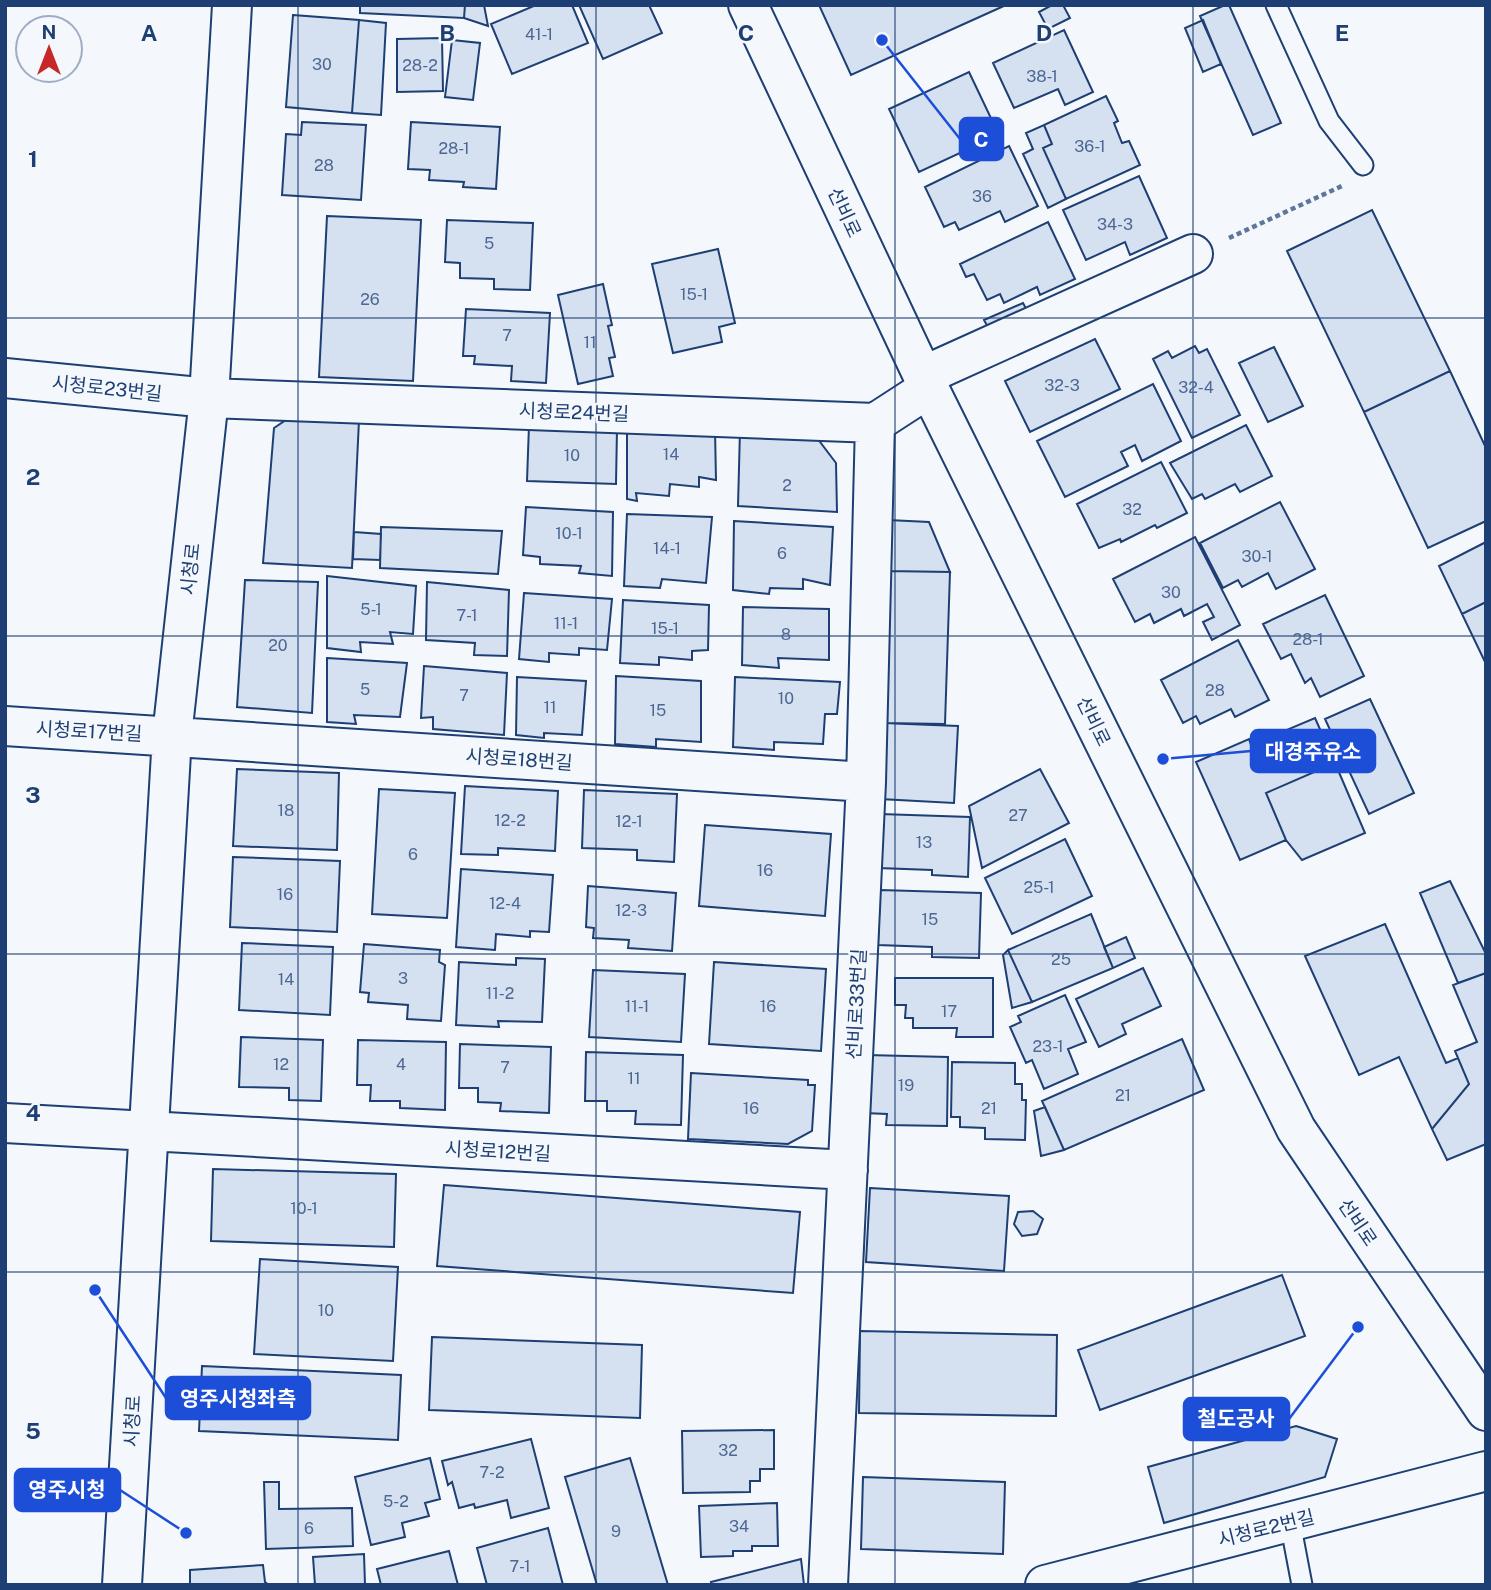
<svg xmlns="http://www.w3.org/2000/svg" width="1491" height="1590" viewBox="0 0 1491 1590" font-family="'Public Sans','Noto Sans KR',sans-serif">
<style>
.building{fill:#d5e0f0;stroke:#1d3f73;stroke-width:2}
.lines{fill:none;stroke-linecap:round;stroke-linejoin:round}
.lane-casing{stroke:#1d3f73;stroke-width:23}
.street-casing{stroke:#1d3f73;stroke-width:42}
.secondary-casing{stroke:#1d3f73;stroke-width:42}
.path{stroke:#5e769c;stroke-width:4.5;stroke-dasharray:5 3.5;stroke-linecap:butt}
.lane{stroke:#f4f7fb;stroke-width:19}
.street{stroke:#f4f7fb;stroke-width:38}
.secondary{stroke:#f4f7fb;stroke-width:38}
.grid{fill:none;stroke:#1d3f73;stroke-width:2;stroke-opacity:0.55}
.labels{text-anchor:middle;stroke-width:5;stroke-linejoin:round;paint-order:stroke}
.number-label{font-size:16px;fill:#4b6792}
.street-label{font-size:19px;fill:#1d3f73;stroke:#f4f7fb}
.grid-label{font-size:23px;text-anchor:middle;font-weight:bold;fill:#1d3f73;stroke:#f4f7fb;stroke-width:5;stroke-linejoin:round;paint-order:stroke}
.leader{fill:none;stroke:#1d4ed8;stroke-width:2.5}
.callout-dot{fill:#1d4ed8;stroke:#f4f7fb;stroke-width:2.5}
.callout{fill:#1d4ed8;stroke:#1d4ed8;stroke-width:2.5}
.callout-label{font-size:21px;text-anchor:middle;font-weight:bold;fill:#fff}
</style>
<rect width="100%" height="100%" fill="#f4f7fb"/>
<path class="building" d="M360,5H465L464,18L360,13Z
M465,5H484L488,26L464,18Z
M536,5H572L588,43L512,74L491,24Z
M579,5H649L662,33L603,59Z
M819,5H1006L851,75Z
M1052,5H1063L1070,18L1048,29L1039,12Z
M1225,5H1229L1281,123L1253,135L1200,16Z
M293,15L359,20L352,113L286,107Z
M359,20L386,23L381,115L352,113Z
M1203,20L1221,64L1203,72L1185,28Z
M1064,30L1093,92L1065,105L1058,89L1014,108L993,63Z
M442,38L443,91L397,92V39Z
M452,40L480,43L473,100L445,97Z
M969,72L999,135L919,172L889,109Z
M1106,96L1118,121L1114,123L1122,143L1129,141L1140,165L1066,199L1043,148L1052,144L1044,125Z
M302,122L366,125L361,200L282,195L286,134L301,135Z
M411,122L500,127L496,189L463,187L464,182L429,180L430,170L408,169Z
M1044,125L1052,144L1043,148L1066,199L1048,208L1023,154L1033,149L1026,133Z
M1009,146L1038,206L1005,222L1000,211L959,230L955,222L944,227L925,187Z
M1139,176L1167,238L1130,255L1125,242L1086,260L1063,210Z
M1372,210L1450,371L1364,412L1287,251Z
M327,216L421,220L413,381L319,377Z
M447,220L533,223L530,290L494,289V279L460,278V263L445,262Z
M1048,222L1075,279L1040,295L1037,287L1004,303L1000,294L987,300L974,274L966,277L960,264Z
M718,249L735,323L719,327L722,342L673,353L652,264Z
M603,284L612,325L608,326L615,357L609,358L613,376L578,384L558,295Z
M1023,303L1030,316L991,333L984,320Z
M466,309L550,313L546,383L511,381L512,366L474,364L475,356H463Z
M1095,339L1120,389L1030,432L1005,381Z
M1195,346L1199,353L1207,349L1240,415L1192,438L1153,359L1168,351L1172,358Z
M1274,347L1303,406L1268,422L1239,363Z
M1450,371L1486,448V521L1428,548L1364,412Z
M1153,384L1181,441L1142,461L1135,445L1121,452L1128,466L1065,497L1037,441Z
M289,418L359,420L352,568L263,563L274,428Z
M529,425L617,429L616,484L527,481Z
M1246,425L1272,476L1240,492L1235,484L1205,499L1202,494L1192,499L1170,463Z
M627,428L715,430L716,480L699,477V487L670,484L669,496L636,493L637,501L627,499Z
M740,430L817,438L836,463L837,512L738,506Z
M1161,462L1187,513L1157,528L1155,525L1121,542L1120,539L1099,548L1077,504Z
M1280,502L1315,569L1276,589L1268,573L1242,587L1238,580L1223,588L1200,543Z
M526,507L613,512L612,576L579,573L581,566L540,564V557L523,555Z
M627,514L712,517L706,583L662,579L660,588L624,586Z
M888,520L929,522L950,572L887,571Z
M734,521L833,527L830,585L803,579V589L770,588L769,594L733,590Z
M381,527L502,531L498,574L380,568Z
M354,532L381,534L380,560L353,559Z
M1195,537L1240,625L1212,640L1203,622L1214,617L1207,604L1184,616L1181,609L1154,623L1150,614L1135,622L1113,579Z
M1486,542V602L1462,614L1439,566Z
M887,571L950,572L945,724L882,723Z
M327,576L416,586L413,634L390,632L393,644L360,642L361,652L327,648Z
M245,580L318,582L312,713L237,707Z
M427,582L509,590L507,656L474,655L475,643L426,640Z
M524,593L612,599L607,650L579,648V655L549,653V662L519,659Z
M1325,595L1364,676L1320,697L1311,678L1305,683L1291,654L1281,659L1263,624Z
M623,600L709,605L708,650L692,651V660L659,657V665L620,663Z
M1486,602V664L1462,614Z
M743,607L829,609V660L778,658L779,668L742,665Z
M1238,640L1269,700L1235,717L1231,709L1200,724L1196,716L1183,723L1161,680Z
M327,658L407,663L400,717L354,715L356,724L327,722Z
M424,666L507,673L504,735L433,729V717L421,718Z
M616,676L701,681V742L656,739V747L615,744Z
M517,677L586,681L582,735L544,733V738L516,735Z
M735,677L840,682L837,714H825L823,744L774,742V750L733,747Z
M1370,699L1414,793L1369,814L1325,719Z
M1315,718L1335,763L1266,793L1286,840L1240,860L1196,762L1249,739L1251,745Z
M882,723L958,726L954,803L880,799Z
M1335,763L1365,833L1302,860L1286,840L1266,793Z
M237,769L339,773L337,850L233,846Z
M1040,769L1069,823L982,868L969,806Z
M465,786L558,791L555,851L498,848V855L461,854Z
M379,789L455,793L447,918L372,914Z
M584,790L677,794L674,862L637,860V850L582,848Z
M880,814L970,817L968,877L932,875V870L878,868Z
M705,825L831,834L825,916L699,906Z
M1065,839L1092,896L1012,934L985,878Z
M233,857L340,861L337,932L230,927Z
M461,869L553,875L549,932L530,931V937L496,934L495,950L456,947Z
M1450,881L1486,954V973L1458,983L1420,893Z
M588,886L676,893L672,951L628,948L629,940L593,938L594,928L586,927Z
M880,890L981,893L979,958L932,957V947L878,945Z
M1091,914L1113,968L1032,1002L1008,950Z
M1385,924L1446,1063L1458,1058L1469,1084L1432,1129L1399,1057L1359,1075L1305,956Z
M1126,937L1135,958L1113,968L1104,947Z
M242,943L333,947L330,1015L239,1010Z
M364,944L440,950L439,962L445,965L441,1021L407,1019L408,1005L368,1002L369,993L360,992Z
M1008,950L1032,1002L1012,1008L1003,955Z
M516,958L545,959L542,1022L498,1021L499,1027L456,1025L459,962L516,965Z
M714,962L826,969L821,1051L709,1044Z
M1143,968L1161,1006L1122,1024L1126,1034L1099,1047L1076,999Z
M593,970L685,974L681,1042L589,1037Z
M1486,973V1144L1447,1160L1432,1129L1469,1084L1455,1051L1477,1042L1453,985Z
M895,978H993V1037H956L957,1028H913V1018H905L906,1005H895Z
M1065,995L1086,1042L1068,1049L1078,1074L1044,1089L1032,1060L1026,1063L1010,1027L1021,1022L1018,1016Z
M241,1037L323,1040L321,1101L289,1100V1088L239,1087Z
M1182,1039L1204,1090L1064,1150L1042,1101Z
M358,1040L446,1042L445,1110L400,1108V1101H370L371,1085H357Z
M460,1044L551,1047L549,1113L500,1111L501,1103L478,1102V1088H459Z
M586,1052L683,1055L681,1125L635,1124L636,1111H607V1101H585Z
M866,1055L948,1057L947,1126L886,1125L887,1114L864,1113Z
M952,1062L1015,1063V1084H1022V1100H1026L1025,1140L985,1139V1128L960,1127V1117H951Z
M691,1073L808,1080V1085H815L812,1131L788,1144L688,1139Z
M1045,1107L1064,1150L1041,1156L1034,1111Z
M213,1169L396,1174L394,1247L211,1241Z
M444,1185L800,1212L793,1293L437,1266Z
M870,1188L1009,1196L1004,1271L866,1262Z
M1033,1211L1043,1219L1037,1234L1022,1236L1014,1224L1018,1212Z
M260,1259L398,1267L393,1361L254,1354Z
M1282,1275L1305,1336L1100,1410L1078,1350Z
M860,1331L1057,1335L1056,1416L859,1413Z
M432,1337L642,1345L640,1418L429,1410Z
M202,1366L401,1375L398,1440L199,1431Z
M1296,1426L1337,1439L1325,1477L1164,1523L1148,1467Z
M774,1430V1469H760V1481H750V1492L683,1493L682,1431Z
M531,1439L549,1508L511,1518L507,1500L475,1508L474,1504L459,1508L452,1482L448,1485L442,1461Z
M430,1458L440,1499L425,1503L429,1516L402,1523L405,1537L371,1545L355,1477Z
M630,1458L668,1585H597L565,1477Z
M863,1477L1005,1482L1003,1554L861,1549Z
M264,1482H279V1509L352,1508L353,1546L266,1549Z
M777,1503L778,1546H752V1551H733V1556L701,1557L699,1506Z
M548,1528L563,1585H487L477,1548Z
M449,1551L458,1585H381L377,1569Z
M364,1554L365,1585H315L313,1557Z
M801,1559L804,1585H712L711,1582Z
M263,1565L265,1582L269,1585H190V1570Z"/>
<g class="lines">
<defs>
<path id="lane" d="M1276,5L1329,121L1363,165
M1290,1522L1302,1585"/>
<path id="street" d="M923,376L1193,254
M5,378L209,398L875,423L929,388
M5,726L866,782
M5,1123L848,1170
M122,1585L172,736L209,398L232,5
M828,1585L866,782L875,423"/>
<path id="secondary" d="M748,5L923,376L1296,1129L1486,1411
M1045,1585L1486,1471"/>
</defs>
<use href="#lane" class="lane-casing"/>
<use href="#street" class="street-casing"/>
<use href="#secondary" class="secondary-casing"/>
<path class="path" d="M1229,238L1342,186"/>
<use href="#lane" class="lane"/>
<use href="#street" class="street"/>
<use href="#secondary" class="secondary"/>
</g>
<path class="grid" d="M298,5V1585M596,5V1585M895,5V1585M1193,5V1585M5,318H1486M5,636H1486M5,954H1486M5,1272H1486"/>
<g class="labels">
<g class="number-label">
<text x="539" y="40">41-1</text>
<text x="322" y="70">30</text>
<text x="420" y="71">28-2</text>
<text x="1042" y="82">38-1</text>
<text x="1090" y="152">36-1</text>
<text x="454" y="154">28-1</text>
<text x="324" y="171">28</text>
<text x="982" y="202">36</text>
<text x="1115" y="230">34-3</text>
<text x="489" y="249">5</text>
<text x="694" y="300">15-1</text>
<text x="370" y="305">26</text>
<text x="507" y="341">7</text>
<text x="590" y="348">11</text>
<text x="1062" y="391">32-3</text>
<text x="1196" y="393">32-4</text>
<text x="671" y="460">14</text>
<text x="572" y="461">10</text>
<text x="787" y="491">2</text>
<text x="1132" y="515">32</text>
<text x="569" y="539">10-1</text>
<text x="667" y="554">14-1</text>
<text x="782" y="559">6</text>
<text x="1257" y="562">30-1</text>
<text x="1171" y="598">30</text>
<text x="371" y="615">5-1</text>
<text x="467" y="621">7-1</text>
<text x="566" y="629">11-1</text>
<text x="665" y="634">15-1</text>
<text x="786" y="640">8</text>
<text x="1308" y="645">28-1</text>
<text x="278" y="651">20</text>
<text x="365" y="695">5</text>
<text x="1215" y="696">28</text>
<text x="464" y="701">7</text>
<text x="786" y="704">10</text>
<text x="550" y="713">11</text>
<text x="658" y="716">15</text>
<text x="286" y="816">18</text>
<text x="1018" y="821">27</text>
<text x="510" y="826">12-2</text>
<text x="629" y="827">12-1</text>
<text x="924" y="848">13</text>
<text x="413" y="860">6</text>
<text x="765" y="876">16</text>
<text x="1039" y="893">25-1</text>
<text x="285" y="900">16</text>
<text x="505" y="909">12-4</text>
<text x="631" y="916">12-3</text>
<text x="930" y="925">15</text>
<text x="1061" y="965">25</text>
<text x="403" y="984">3</text>
<text x="286" y="985">14</text>
<text x="500" y="999">11-2</text>
<text x="637" y="1012">11-1</text>
<text x="768" y="1012">16</text>
<text x="949" y="1017">17</text>
<text x="1048" y="1052">23-1</text>
<text x="281" y="1070">12</text>
<text x="401" y="1070">4</text>
<text x="505" y="1073">7</text>
<text x="634" y="1084">11</text>
<text x="906" y="1091">19</text>
<text x="1123" y="1101">21</text>
<text x="751" y="1114">16</text>
<text x="989" y="1114">21</text>
<text x="304" y="1214">10-1</text>
<text x="326" y="1316">10</text>
<text x="728" y="1456">32</text>
<text x="492" y="1478">7-2</text>
<text x="396" y="1507">5-2</text>
<text x="739" y="1532">34</text>
<text x="309" y="1534">6</text>
<text x="616" y="1537">9</text>
<text x="520" y="1572">7-1</text>
</g>
<g class="street-label">
<text transform="translate(845 212) rotate(65)" y="7">선비로</text>
<text transform="translate(107 388) rotate(6)" y="7">시청로23번길</text>
<text transform="translate(574 412) rotate(2)" y="7">시청로24번길</text>
<text transform="translate(190 569) rotate(-84)" y="7">시청로</text>
<text transform="translate(1094 721) rotate(64)" y="7">선비로</text>
<text transform="translate(89 731) rotate(3)" y="7">시청로17번길</text>
<text transform="translate(519 759) rotate(4)" y="7">시청로18번길</text>
<text transform="translate(856 1004) rotate(-87)" y="7">선비로33번길</text>
<text transform="translate(498 1151) rotate(3)" y="7">시청로12번길</text>
<text transform="translate(1358 1222) rotate(56)" y="7">선비로</text>
<text transform="translate(132 1421) rotate(-87)" y="7">시청로</text>
<text transform="translate(1266 1528) rotate(-14)" y="7">시청로2번길</text>
</g>
</g>
<g class="grid-label">
<text x="149" y="41">A</text>
<text x="447" y="41">B</text>
<text x="746" y="41">C</text>
<text x="1044" y="41">D</text>
<text x="1342" y="41">E</text>
<text x="33" y="167">1</text>
<text x="33" y="485">2</text>
<text x="33" y="803">3</text>
<text x="33" y="1121">4</text>
<text x="33" y="1439">5</text>
</g>
<path class="leader" d="M882 40L960 139M1163 759L1251 751M95 1290L166 1398M1358 1327L1289 1419M186 1533L120 1490"/>
<g class="callout-dot">
<circle cx="882" cy="40" r="7"/>
<circle cx="1163" cy="759" r="7"/>
<circle cx="95" cy="1290" r="7"/>
<circle cx="1358" cy="1327" r="7"/>
<circle cx="186" cy="1533" r="7"/>
</g>
<g class="callout">
<rect x="960" y="118" width="43" height="42" rx="7"/>
<rect x="1251" y="730" width="124" height="42" rx="7"/>
<rect x="166" y="1377" width="144" height="42" rx="7"/>
<rect x="1184" y="1398" width="105" height="42" rx="7"/>
<rect x="15" y="1469" width="105" height="42" rx="7"/>
</g>
<g class="callout-label">
<text x="981" y="147">C</text>
<text x="1313" y="759">대경주유소</text>
<text x="238" y="1406">영주시청좌측</text>
<text x="1236" y="1426">철도공사</text>
<text x="67" y="1497">영주시청</text>
</g>
<rect width="1491" height="1590" fill="none" stroke="#1d3f73" stroke-width="14"/>
<g transform="translate(49 49)"><circle r="33" fill="#f4f7fb" stroke="#9eadc5" stroke-width="2"/>
<path d="M0-5L12 26L0 18L-12 26Z" fill="#c62828"/>
<text y="-10" font-size="19" font-weight="bold" text-anchor="middle" fill="#1d3f73">N</text>
</g>
</svg>
